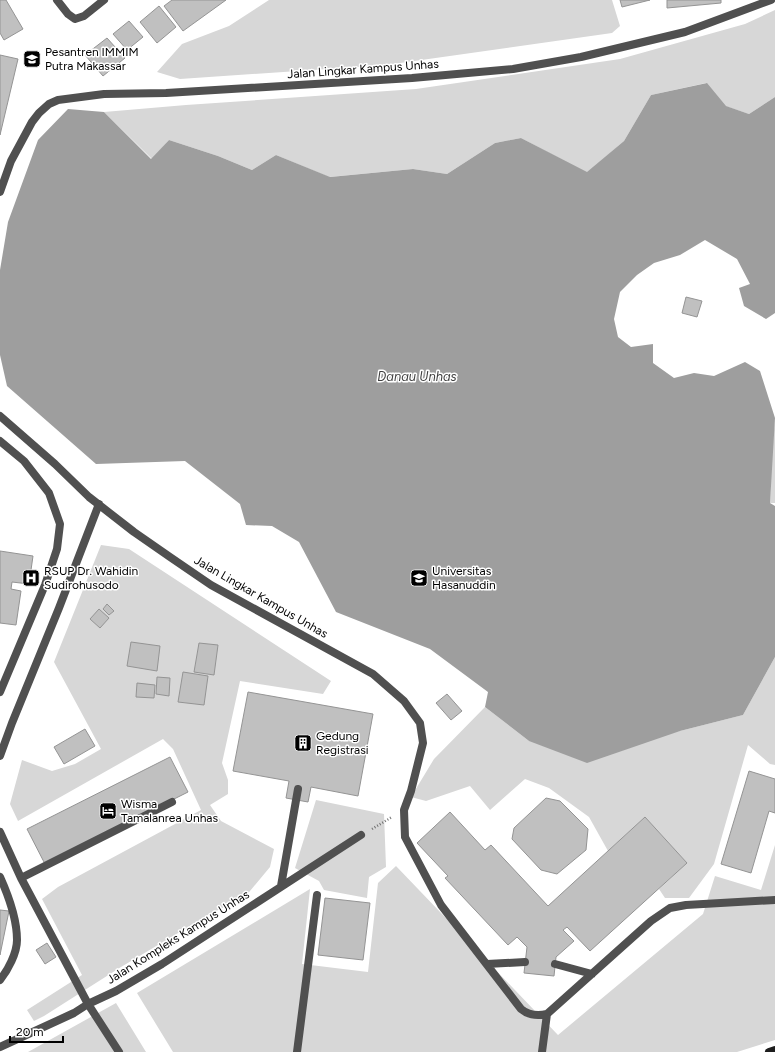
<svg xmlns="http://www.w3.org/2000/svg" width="775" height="1052" viewBox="0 0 775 1052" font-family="Figtree,sans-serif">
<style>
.green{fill:#d7d7d7}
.water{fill:#9e9e9e}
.building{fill:#c0c0c0;stroke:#949494}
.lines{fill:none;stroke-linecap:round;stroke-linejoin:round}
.path{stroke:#727272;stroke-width:2.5;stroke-dasharray:1 2;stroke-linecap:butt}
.lane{stroke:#505050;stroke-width:8}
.secondary{stroke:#1d1d1d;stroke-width:8}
.labels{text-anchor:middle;stroke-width:3;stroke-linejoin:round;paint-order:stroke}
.poi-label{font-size:12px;fill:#000;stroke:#fff;text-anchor:start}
.street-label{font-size:12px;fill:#000;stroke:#fff}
.water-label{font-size:13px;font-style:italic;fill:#3f3f3f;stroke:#fff}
</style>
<rect width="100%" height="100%" fill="#fff"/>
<path class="green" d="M269,0H612L620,26L612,33L386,65L180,79L157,72L182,44L229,26Z
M775,10V97L749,114L725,106L706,83L651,95L624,141L587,173L521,138L495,143L447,174L413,169L329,177L276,155L252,170L218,156L169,140L152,159L104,112L186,105L416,89L620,59L745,24Z
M775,419V503H770L771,463Z
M101,545L129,549L331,681L323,694L240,681L222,763L228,780V794L210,805L221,821L274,849L270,867L245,897L210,914L121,967L44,1016L34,1021L27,1010L82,975L42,899L58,887L201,810L173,749L163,739L18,821L10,804L22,760L52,771L75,764L101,749L54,662Z
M775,657V765L770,764L748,745L714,864L689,898H665L659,889L687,863L645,817L608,851L589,817L549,788L525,779L490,810L470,786L426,801L411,797L434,759L485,707L529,741L680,731L743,715Z
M316,800L384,814L386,867L369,877L367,898L324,890L319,881L295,868Z
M775,845V1040L737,1052H173L137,993L310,889L302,964L368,972L378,883L396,866L558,1035L703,914L715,876L761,890Z
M116,1003L146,1052H28Z"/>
<path class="water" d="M707,83L726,106L749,114L775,97V313L766,319L744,306L739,288L750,284L737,259L705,240L680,255L654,263L637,275L620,292L614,319L618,337L631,347L653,344V363L674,378L694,373L714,376L745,362L760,371L775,418L770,503L775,506V657L743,715L680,731L587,763L529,741L485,707L488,692L430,649L336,612L299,542L272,526L246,525L240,504L185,461L96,464L7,386L0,355V270L8,222L38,140L68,109L104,112L151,159L169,140L218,156L252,170L276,155L330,177L413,169L447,174L495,143L521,138L587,172L624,141L651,95Z"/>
<path class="building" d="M0,0H6L23,29L4,40L0,33Z
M172,0H226L183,31L164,6Z
M620,0H650L622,7Z
M667,0H721V3L667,8Z
M159,6L176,27L157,43L140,22Z
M129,21L143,37L127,50L113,34Z
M107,38L125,58L103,76L85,55Z
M0,55L18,59L0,135Z
M686,297L702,301L697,317L682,313Z
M0,551L33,556L29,584L12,582L11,589L21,591L16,625L0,623Z
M107,604L114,611L109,615L103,609Z
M99,609L109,618L100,628L90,619Z
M131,642L160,646L157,671L127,666Z
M199,643L218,645L214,675L194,672Z
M183,672L208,676L204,705L178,702Z
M157,677L170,678L169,696L156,694Z
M137,683L155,685L154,698L136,697Z
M248,692L373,714L358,796L311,787L308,802L286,798L289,781L233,771Z
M447,694L462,711L451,720L436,703Z
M85,729L95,746L64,764L54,747Z
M170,757L188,792L45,864L27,829Z
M749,771L775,779V813L769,811L751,873L721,864Z
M546,798L560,801L588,829L586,850L557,874L541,870L512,839L514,828Z
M450,812L485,850L491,845L548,906L645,817L687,863L590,951L567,927L563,930L574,941L556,957L554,976L524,973L527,947L517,937L508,945L445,878L448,876L417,843Z
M325,898L370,903L363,960L318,955Z
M0,910L9,911L0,955Z
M47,943L56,957L45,964L36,950Z"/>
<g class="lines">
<path class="path" d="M372,829L392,817"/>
<path class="lane" d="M57,0L68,14L75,19L84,16L104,0
M0,192L11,161L32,122L39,113L49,104L58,100L104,94L166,93L412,78L513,69L581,57L685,32L771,0
M0,416L55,464L89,497L134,532L170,557L211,585L373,674L404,701L420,723L423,743L411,791L404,810L405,837L441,905L521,1009C528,1015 538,1016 547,1014
M0,441L24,461L49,493L60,524L57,549L45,585L0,692
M0,756L12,723L59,608L99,504
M0,832L21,878L88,1004L119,1052
M0,877C9,897 17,919 17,940C17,953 8,970 0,980
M21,878L172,802
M281,886L298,789
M487,964L525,962
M555,964L592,974
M0,1047L74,1013L88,1004L116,991L162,964L361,835
M297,1052L317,895
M542,1052L547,1014L651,921L670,908L686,905L775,900"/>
<path class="secondary" d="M769,1052L775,1050"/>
</g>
<defs>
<symbol id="school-square" viewBox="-11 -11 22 22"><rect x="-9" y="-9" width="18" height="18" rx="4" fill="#000" stroke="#fff"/><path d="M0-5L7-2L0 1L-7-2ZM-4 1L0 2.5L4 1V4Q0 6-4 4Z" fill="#fff"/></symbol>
<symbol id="hospital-square" viewBox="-11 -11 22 22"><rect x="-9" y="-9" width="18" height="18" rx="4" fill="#000" stroke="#fff"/><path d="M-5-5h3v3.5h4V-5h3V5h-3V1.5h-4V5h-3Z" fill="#fff"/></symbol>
<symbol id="university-square" viewBox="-11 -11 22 22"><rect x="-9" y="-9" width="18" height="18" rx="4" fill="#000" stroke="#fff"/><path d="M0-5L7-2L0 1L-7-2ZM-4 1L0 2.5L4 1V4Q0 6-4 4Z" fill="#fff"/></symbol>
<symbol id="building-square" viewBox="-11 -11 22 22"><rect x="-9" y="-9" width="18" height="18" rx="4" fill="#000" stroke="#fff"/><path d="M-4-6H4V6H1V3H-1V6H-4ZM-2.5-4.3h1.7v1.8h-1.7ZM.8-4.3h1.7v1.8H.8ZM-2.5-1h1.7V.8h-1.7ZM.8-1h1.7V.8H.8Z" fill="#fff"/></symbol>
<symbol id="hotel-square" viewBox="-11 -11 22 22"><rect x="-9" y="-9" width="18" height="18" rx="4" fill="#000" stroke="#fff"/><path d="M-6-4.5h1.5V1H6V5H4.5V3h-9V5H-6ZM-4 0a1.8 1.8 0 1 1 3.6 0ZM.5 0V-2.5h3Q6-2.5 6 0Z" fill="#fff"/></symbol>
</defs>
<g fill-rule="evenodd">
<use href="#school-square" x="22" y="49" width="20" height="20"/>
<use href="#hospital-square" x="21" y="568" width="20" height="20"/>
<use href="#university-square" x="409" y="568" width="20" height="20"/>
<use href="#building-square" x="293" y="733" width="20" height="20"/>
<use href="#hotel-square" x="98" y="801" width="20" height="20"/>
</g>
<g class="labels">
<g class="poi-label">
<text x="45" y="56">Pesantren IMMIM<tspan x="45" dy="14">Putra Makassar</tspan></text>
<text x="44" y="575">RSUP Dr. Wahidin<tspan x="44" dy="14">Sudirohusodo</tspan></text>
<text x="432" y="575">Universitas<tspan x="432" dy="14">Hasanuddin</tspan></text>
<text x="316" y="740">Gedung<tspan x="316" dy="14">Registrasi</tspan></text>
<text x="121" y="808">Wisma<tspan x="121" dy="14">Tamalanrea Unhas</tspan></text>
</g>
<g class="street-label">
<text transform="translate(363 69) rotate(-4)" y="4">Jalan Lingkar Kampus Unhas</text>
<text transform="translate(261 597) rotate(30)" y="4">Jalan Lingkar Kampus Unhas</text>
<text transform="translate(178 937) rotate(-32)" y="4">Jalan Kompleks Kampus Unhas</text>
</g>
<g class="water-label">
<text x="417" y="381">Danau Unhas</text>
</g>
</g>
<path d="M10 1036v6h53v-6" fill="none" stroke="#000000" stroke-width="2"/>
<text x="16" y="1036" font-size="12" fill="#000000" stroke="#ffffff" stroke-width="3" paint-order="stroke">20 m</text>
</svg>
